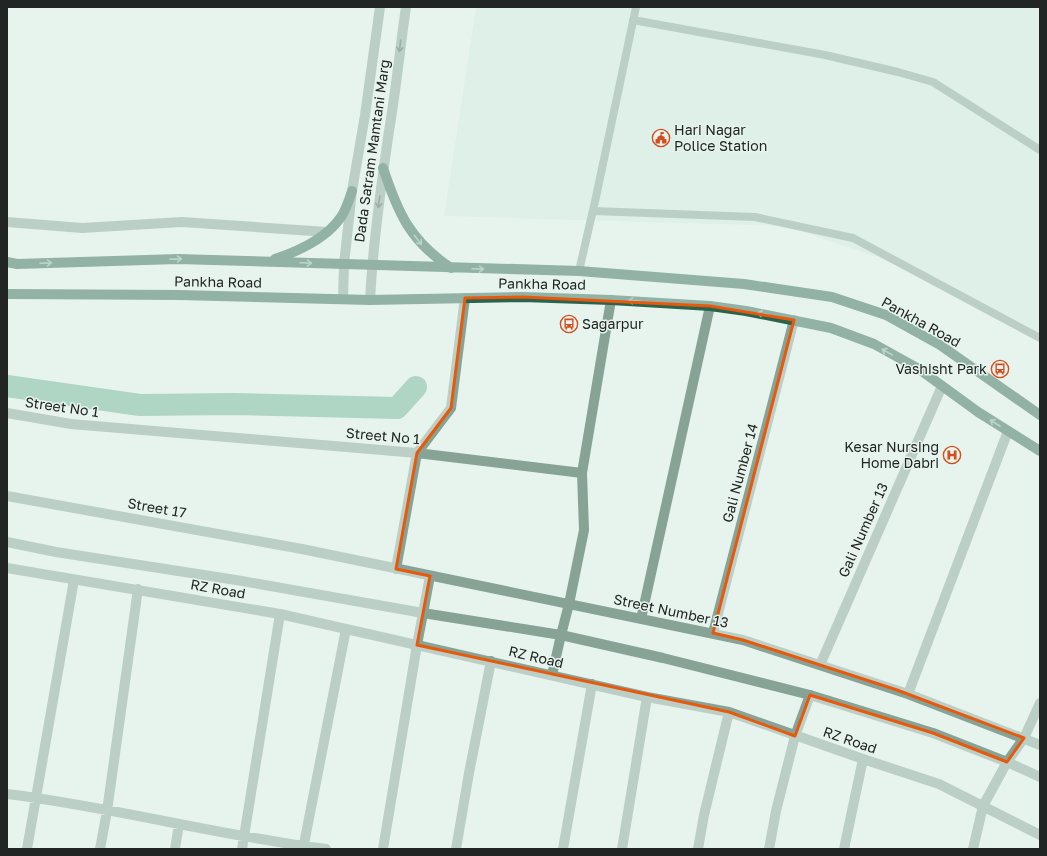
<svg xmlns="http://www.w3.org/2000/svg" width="1047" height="856" viewBox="0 0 1047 856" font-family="'Golos Text',sans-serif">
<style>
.built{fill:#d6ebe1}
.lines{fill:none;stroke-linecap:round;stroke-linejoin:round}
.canal{stroke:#6ab093;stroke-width:22}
.service{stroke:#86a396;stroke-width:8}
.minor{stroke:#86a396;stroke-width:10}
.tertiary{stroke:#86a396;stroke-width:10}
.primary{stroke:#2a634e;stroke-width:10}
.oneway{stroke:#495751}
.oneway2{stroke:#88ac9e}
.marked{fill:none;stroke:#e8590c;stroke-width:3;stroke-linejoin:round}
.labels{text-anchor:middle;stroke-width:3;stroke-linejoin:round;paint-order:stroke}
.poi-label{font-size:14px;fill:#212523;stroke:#e7f4ee;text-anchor:start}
.street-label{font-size:14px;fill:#212523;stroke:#e7f4ee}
</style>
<rect width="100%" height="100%" fill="#e7f4ee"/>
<path class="built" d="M476,7H1040V339L907,267L785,226L444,216Z"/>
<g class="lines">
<path class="canal" d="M7,386L140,405L232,404L397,408L416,387"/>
<path class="service" d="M633,20L825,55L898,72L933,82L1040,150
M593,211L755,217L853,238L1040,338
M579,271L596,197L636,7"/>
<path class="minor" d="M7,222L82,228L182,222L327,232
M7,413L71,424L417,453L582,473L611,300
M7,496L302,549L743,640L908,694L1040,745
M7,568L280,614L647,697L729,712L863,759L939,784L1040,835
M396,569L417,453L451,408L465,298
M641,619L710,306
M713,633L794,320
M820,665L942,386
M552,675L561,635L569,604L584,530L582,473
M908,694L1008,431
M7,794C114,807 219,836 326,849
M27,849L74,580
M100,849L107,811L138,589
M175,849L179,824
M242,849L280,614
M303,849L346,629
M383,849L417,645L430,576
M456,849L469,773L491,661
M563,849L592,684
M622,849L647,697
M698,849L704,815L729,712
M769,849L776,811L795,736L810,695
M844,849L863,759
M973,849L983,806L1007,762L1024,738L1040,703"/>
<path class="tertiary" d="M343,299L344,264L352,191L365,115L380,7
M370,300C373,243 381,187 389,131C396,90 400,48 406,7
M7,542L56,552L236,580L423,613L561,635L663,658L810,695L933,733L1007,762L1040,777"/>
<path class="primary" d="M383,168C398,213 410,241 451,268
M275,259C299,251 326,239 341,217C346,210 349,200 352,191
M7,262L17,264L178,259L579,271L744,284L832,297L886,315L940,345L1040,415
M7,294L179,295L370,300L523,297L611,300L710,306L746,311L831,328L874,344L919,369L978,412L1040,451"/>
</g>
<defs><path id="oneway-shaft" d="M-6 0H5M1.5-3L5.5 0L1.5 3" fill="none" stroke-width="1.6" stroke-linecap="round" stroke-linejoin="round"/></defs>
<g class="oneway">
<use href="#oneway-shaft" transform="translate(400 46) rotate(97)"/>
<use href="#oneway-shaft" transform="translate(379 202) rotate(98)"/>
</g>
<g class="oneway2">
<use href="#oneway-shaft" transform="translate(418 240) rotate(52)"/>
<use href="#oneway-shaft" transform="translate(176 259) rotate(-1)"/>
<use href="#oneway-shaft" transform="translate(46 263) rotate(-2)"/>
<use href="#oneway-shaft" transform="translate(306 263) rotate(2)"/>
<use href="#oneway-shaft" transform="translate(478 269) rotate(2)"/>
<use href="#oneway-shaft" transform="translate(634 301) rotate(-176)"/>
<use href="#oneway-shaft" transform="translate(763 314) rotate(-169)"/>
<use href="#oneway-shaft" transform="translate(887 352) rotate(-151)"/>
<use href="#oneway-shaft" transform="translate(995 423) rotate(-147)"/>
</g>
<path d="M0 0H1047V856H0ZM523,297L710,306L794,320L713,633L743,640L897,690L1024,738L1007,762L933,733L810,695L795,736L729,712L417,645L430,576L396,569L417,453L451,408L465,298Z" fill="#e7f4ee" fill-opacity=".55" fill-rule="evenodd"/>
<path class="marked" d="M523,297L710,306L794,320L713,633L743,640L897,690L1024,738L1007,762L933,733L810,695L795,736L729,712L417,645L430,576L396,569L417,453L451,408L465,298Z"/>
<defs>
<symbol id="civic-ring" viewBox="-11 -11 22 22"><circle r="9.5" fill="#e7f4ee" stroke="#d54d1d" stroke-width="1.5"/><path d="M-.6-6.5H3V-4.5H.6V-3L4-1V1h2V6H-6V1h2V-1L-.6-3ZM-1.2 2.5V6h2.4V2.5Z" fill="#d54d1d"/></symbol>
<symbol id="bus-ring" viewBox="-11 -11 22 22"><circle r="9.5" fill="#e7f4ee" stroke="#d54d1d" stroke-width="1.5"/><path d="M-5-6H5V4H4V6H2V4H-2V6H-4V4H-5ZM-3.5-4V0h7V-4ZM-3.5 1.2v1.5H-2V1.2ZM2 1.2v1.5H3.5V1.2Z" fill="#d54d1d"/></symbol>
<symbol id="hospital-ring" viewBox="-11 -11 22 22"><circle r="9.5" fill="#e7f4ee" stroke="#d54d1d" stroke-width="1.5"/><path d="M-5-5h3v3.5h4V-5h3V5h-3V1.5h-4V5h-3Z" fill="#d54d1d"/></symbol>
</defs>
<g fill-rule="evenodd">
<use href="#civic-ring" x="651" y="128" width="20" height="20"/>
<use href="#bus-ring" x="559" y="314" width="20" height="20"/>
<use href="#bus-ring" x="990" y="359" width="20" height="20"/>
<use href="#hospital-ring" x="942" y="445" width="20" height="20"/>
</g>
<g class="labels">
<g class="poi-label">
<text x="674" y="135">Hari Nagar<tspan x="674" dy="16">Police Station</tspan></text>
<text x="582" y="329">Sagarpur</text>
<text x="987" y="374" text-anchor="end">Vashisht Park</text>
<text x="939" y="452" text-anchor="end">Kesar Nursing<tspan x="939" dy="16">Home Dabri</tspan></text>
</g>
<g class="street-label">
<text transform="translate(372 151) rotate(-82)" y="5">Dada Satram Mamtani Marg</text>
<text transform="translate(218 282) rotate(1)" y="5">Pankha Road</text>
<text transform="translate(542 284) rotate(1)" y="5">Pankha Road</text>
<text transform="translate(921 322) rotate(29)" y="5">Pankha Road</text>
<text transform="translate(62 407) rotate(8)" y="5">Street No 1</text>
<text transform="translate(383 436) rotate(5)" y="5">Street No 1</text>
<text transform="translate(740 473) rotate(-75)" y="5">Gali Number 14</text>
<text transform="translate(157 508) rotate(10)" y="5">Street 17</text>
<text transform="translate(863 530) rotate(-66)" y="5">Gali Number 13</text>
<text transform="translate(218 589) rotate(10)" y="5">RZ Road</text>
<text transform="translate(671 611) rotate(12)" y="5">Street Number 13</text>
<text transform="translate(536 657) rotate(13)" y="5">RZ Road</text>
<text transform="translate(850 740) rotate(19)" y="5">RZ Road</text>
</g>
</g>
<rect width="1047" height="856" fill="none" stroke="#212523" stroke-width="16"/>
</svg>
